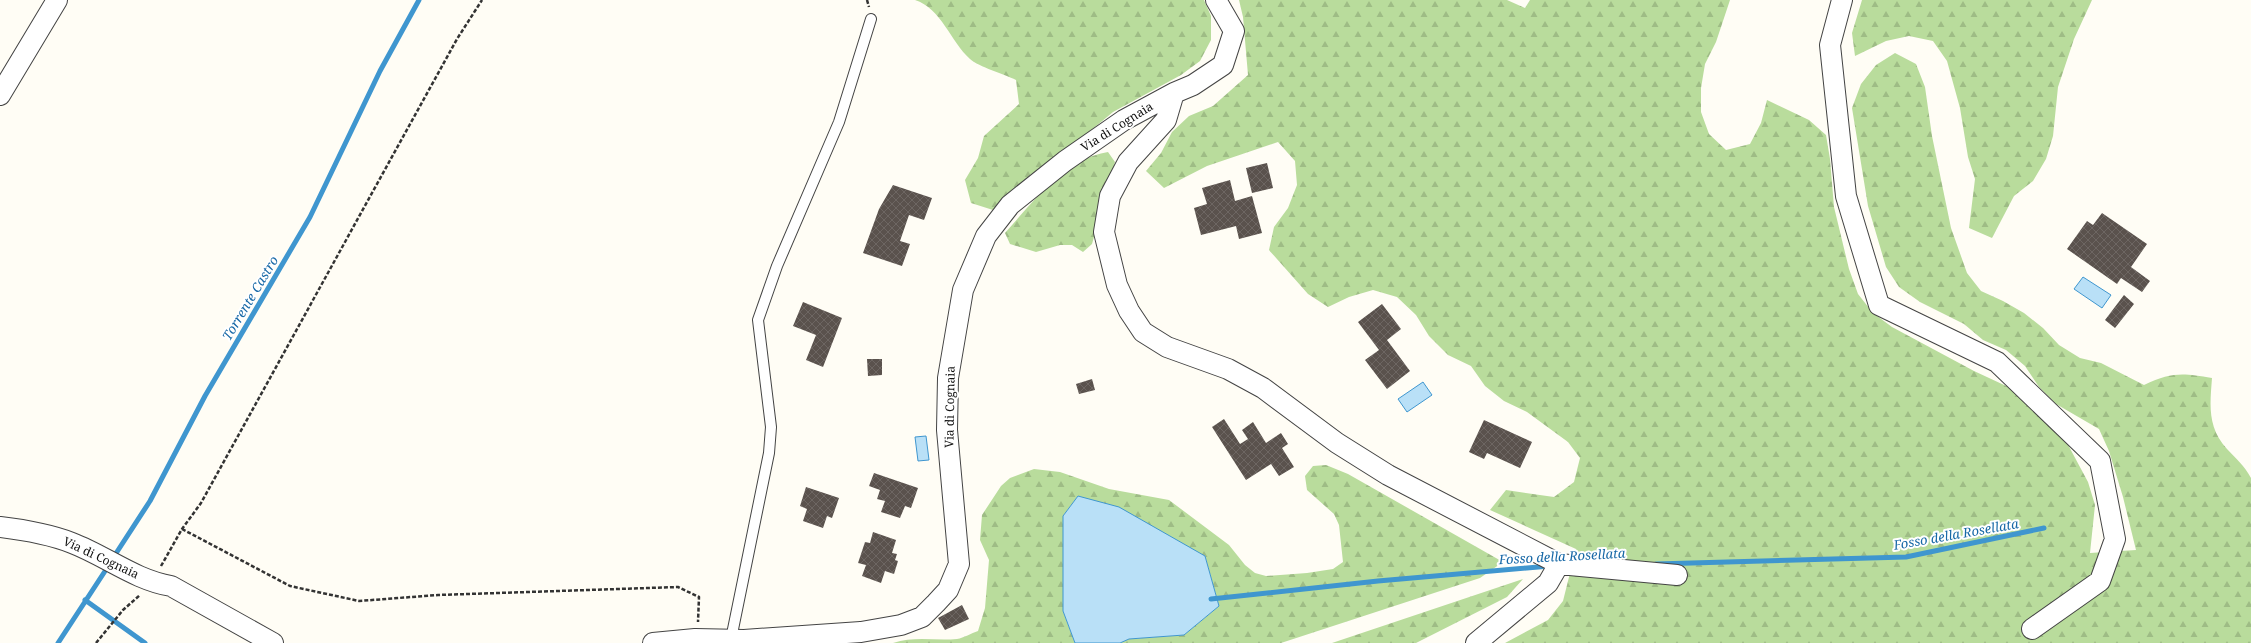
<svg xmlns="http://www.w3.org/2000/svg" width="2251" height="643" viewBox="0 0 2251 643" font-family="'Noto Serif',serif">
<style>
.forest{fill:url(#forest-firs)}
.water{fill:#b9e0f7;stroke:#3f96cf}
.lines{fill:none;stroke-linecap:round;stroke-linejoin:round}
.stream{stroke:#3f96cf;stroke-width:5}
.building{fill:url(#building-cross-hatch)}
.lane-casing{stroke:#444;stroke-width:12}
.street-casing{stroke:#444;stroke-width:22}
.path{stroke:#333;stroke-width:2.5;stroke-dasharray:4 2;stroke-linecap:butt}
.lane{stroke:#fff;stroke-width:10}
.street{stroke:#fff;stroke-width:20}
.labels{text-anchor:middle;stroke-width:4;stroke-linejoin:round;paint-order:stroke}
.street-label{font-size:12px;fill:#111;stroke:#fff}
.water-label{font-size:13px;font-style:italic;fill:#1768a6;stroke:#fff}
</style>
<defs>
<pattern id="forest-firs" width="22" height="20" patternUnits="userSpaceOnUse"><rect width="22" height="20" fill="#b9dc9c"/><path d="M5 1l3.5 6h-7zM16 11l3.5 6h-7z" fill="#9ebc85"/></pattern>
<pattern id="building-cross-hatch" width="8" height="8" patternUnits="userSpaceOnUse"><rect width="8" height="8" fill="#5a524d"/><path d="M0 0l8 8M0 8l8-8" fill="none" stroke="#6d6662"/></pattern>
</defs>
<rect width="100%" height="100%" fill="#fffdf5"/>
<path class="forest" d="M915,0H1204L1211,16V40L1200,61L1181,75L1113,112L1071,147L1030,175L993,210L971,203L965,180L978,158L984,136L1019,104L1016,80C1004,74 979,67 970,59C951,42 941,8 915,0Z
M1239,0H1507L1525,8L1530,0H1730L1716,42L1705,64L1701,88V112L1709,134L1726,150L1750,144L1761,123L1767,100L1809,120L1826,135L1830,159L1834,207L1849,269L1858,294L1873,313L1892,327L1974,371L2017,391L2066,441L2088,482L2095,505L2090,553L2136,550L2123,497L2109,451L2099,429L2056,404L2039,387L2025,366L2006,350L1983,340L1964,324L1920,302L1899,287L1886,267L1868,206L1852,108L1861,84L1876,65L1895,53L1916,64L1925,87L1932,136L1951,228L1967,273L1981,291L2003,301L2024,313L2043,328L2059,345L2080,358L2101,363L2144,385C2172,372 2182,373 2212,378C2210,405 2207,427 2227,449C2237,460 2244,465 2251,478V643H1505L1548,620L1563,601L1576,549L1490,510L1506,490L1554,497L1574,482L1580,458L1568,442L1527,412L1504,401L1485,386L1471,366L1448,355L1429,336L1416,315L1397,297L1373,290L1349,297L1328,307L1308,294L1269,250L1274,227L1288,208L1297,185L1295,161L1278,142L1207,166L1164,188L1146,171L1161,153L1172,132L1189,116L1213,106L1248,75L1243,17Z
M1862,0H2092L2074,39L2058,87L2053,136L2046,159L2033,181L2014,196L1992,238L1969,228L1975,179L1968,157L1960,108L1947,61L1933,41L1909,36L1886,41L1855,56L1852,33Z
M1108,152L1115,162L1092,244L1083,252L1072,245H1060L1036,252L1010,244L1005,233C1033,202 1064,159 1108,152Z
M1326,465L1348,474L1503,562L1480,578L1281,643H1120L1128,639L1184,635L1219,606L1205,556L1078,496L1063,516V611L1075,643H893C914,636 935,641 957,639C964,638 971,633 978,631L985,608L989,560L980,540L982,515L1001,486L1010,478L1034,469L1060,472L1109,489L1169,500L1229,545L1245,565L1255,573L1266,576L1307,573L1333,569L1343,562L1339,525L1334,514L1307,490L1305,476L1313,466Z
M1523,579L1507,597L1416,643H1332Z"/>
<path class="water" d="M2083,277L2111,295L2102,308L2074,289Z
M1423,382L1432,395L1407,412L1398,399Z
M926,436L929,460L918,461L915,437Z
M1078,496L1119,507L1205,556L1219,606L1184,635L1129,639L1120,643H1075L1063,611V516Z"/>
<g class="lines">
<path class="stream" d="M113,558L150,501L205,396L310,217L380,71L419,0
M1656,564L1906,557L2044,528
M1211,599L1378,581L1550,566
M85,600L145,643
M58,643L109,565"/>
</g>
<path class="building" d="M1267,163L1273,188L1252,193L1246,168Z
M1230,180L1235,201L1252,196L1262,233L1239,239L1236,226L1201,235L1194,208L1207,204L1202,188Z
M893,185L932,198L924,220L909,215L900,241L910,244L902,266L863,253L879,209Z
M2102,213L2147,244L2131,267L2150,281L2142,292L2121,278L2117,284L2067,249L2087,221L2093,225Z
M2124,295L2134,304L2115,328L2105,320Z
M803,302L842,318L823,367L806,360L816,335L793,326Z
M1382,304L1401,329L1387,340L1410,371L1387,389L1365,360L1379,350L1358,322Z
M867,359H882V375L868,376Z
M1092,379L1095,390L1079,394L1076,384Z
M1224,419L1240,444L1248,439L1242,430L1253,422L1266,443L1281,433L1288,444L1282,448L1294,467L1279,476L1271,464L1246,480L1212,427Z
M1484,420L1532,442L1520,468L1487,453L1484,459L1469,452Z
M874,473L918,488L911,508L905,506L900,518L881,512L885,501L877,499L880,490L869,486Z
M806,487L839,498L832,518L827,516L823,528L803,521L807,509L800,506Z
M873,532L896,540L892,553L897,554L895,560L898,561L894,574L885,571L881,583L862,576L866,565L858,563L865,542L870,543Z
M962,605L969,619L945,630L938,618Z"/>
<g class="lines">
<defs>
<path id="lane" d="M731,639L769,453L771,427L758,320L777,266L839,122L871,19"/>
<path id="street" d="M1842,0L1830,45L1846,196L1879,305L1997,362L2100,461L2115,539L2100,581L2032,629
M1174,93L1166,120L1128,162L1110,196L1104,232L1117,285L1129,311L1143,332L1167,347L1228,369L1263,388L1337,443L1388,475L1559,564L1677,575
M0,95L57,0
M0,527C25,530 49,534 72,543C106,556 135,580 171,586L273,643
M653,643L695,639L744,640L861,632L901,625L922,617L936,603L948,590L959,564L947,430L948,378L963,290L986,236L1010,205L1065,161L1124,120L1174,93L1193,85L1223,65L1234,31L1216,0
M1476,643L1548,583L1559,564"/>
</defs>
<use href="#lane" class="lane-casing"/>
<use href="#street" class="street-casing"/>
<path class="path" d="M867,0L869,7
M182,529L290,586L359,601L438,595L678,587L699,597L698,622
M161,566L182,529L201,503L457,39L482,0
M96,643L123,610L140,595"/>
<use href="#lane" class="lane"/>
<use href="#street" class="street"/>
</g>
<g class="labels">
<g class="street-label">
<text transform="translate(1117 127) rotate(-32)" y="4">Via di Cognaia</text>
<text transform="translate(950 407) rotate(-89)" y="4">Via di Cognaia</text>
<text transform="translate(101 558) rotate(25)" y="4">Via di Cognaia</text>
</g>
<g class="water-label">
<text transform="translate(250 298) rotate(-59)" y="5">Torrente Castro</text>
<text transform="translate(1956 534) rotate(-10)" y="5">Fosso della Rosellata</text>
<text transform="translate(1562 556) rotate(-3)" y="5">Fosso della Rosellata</text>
</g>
</g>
</svg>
